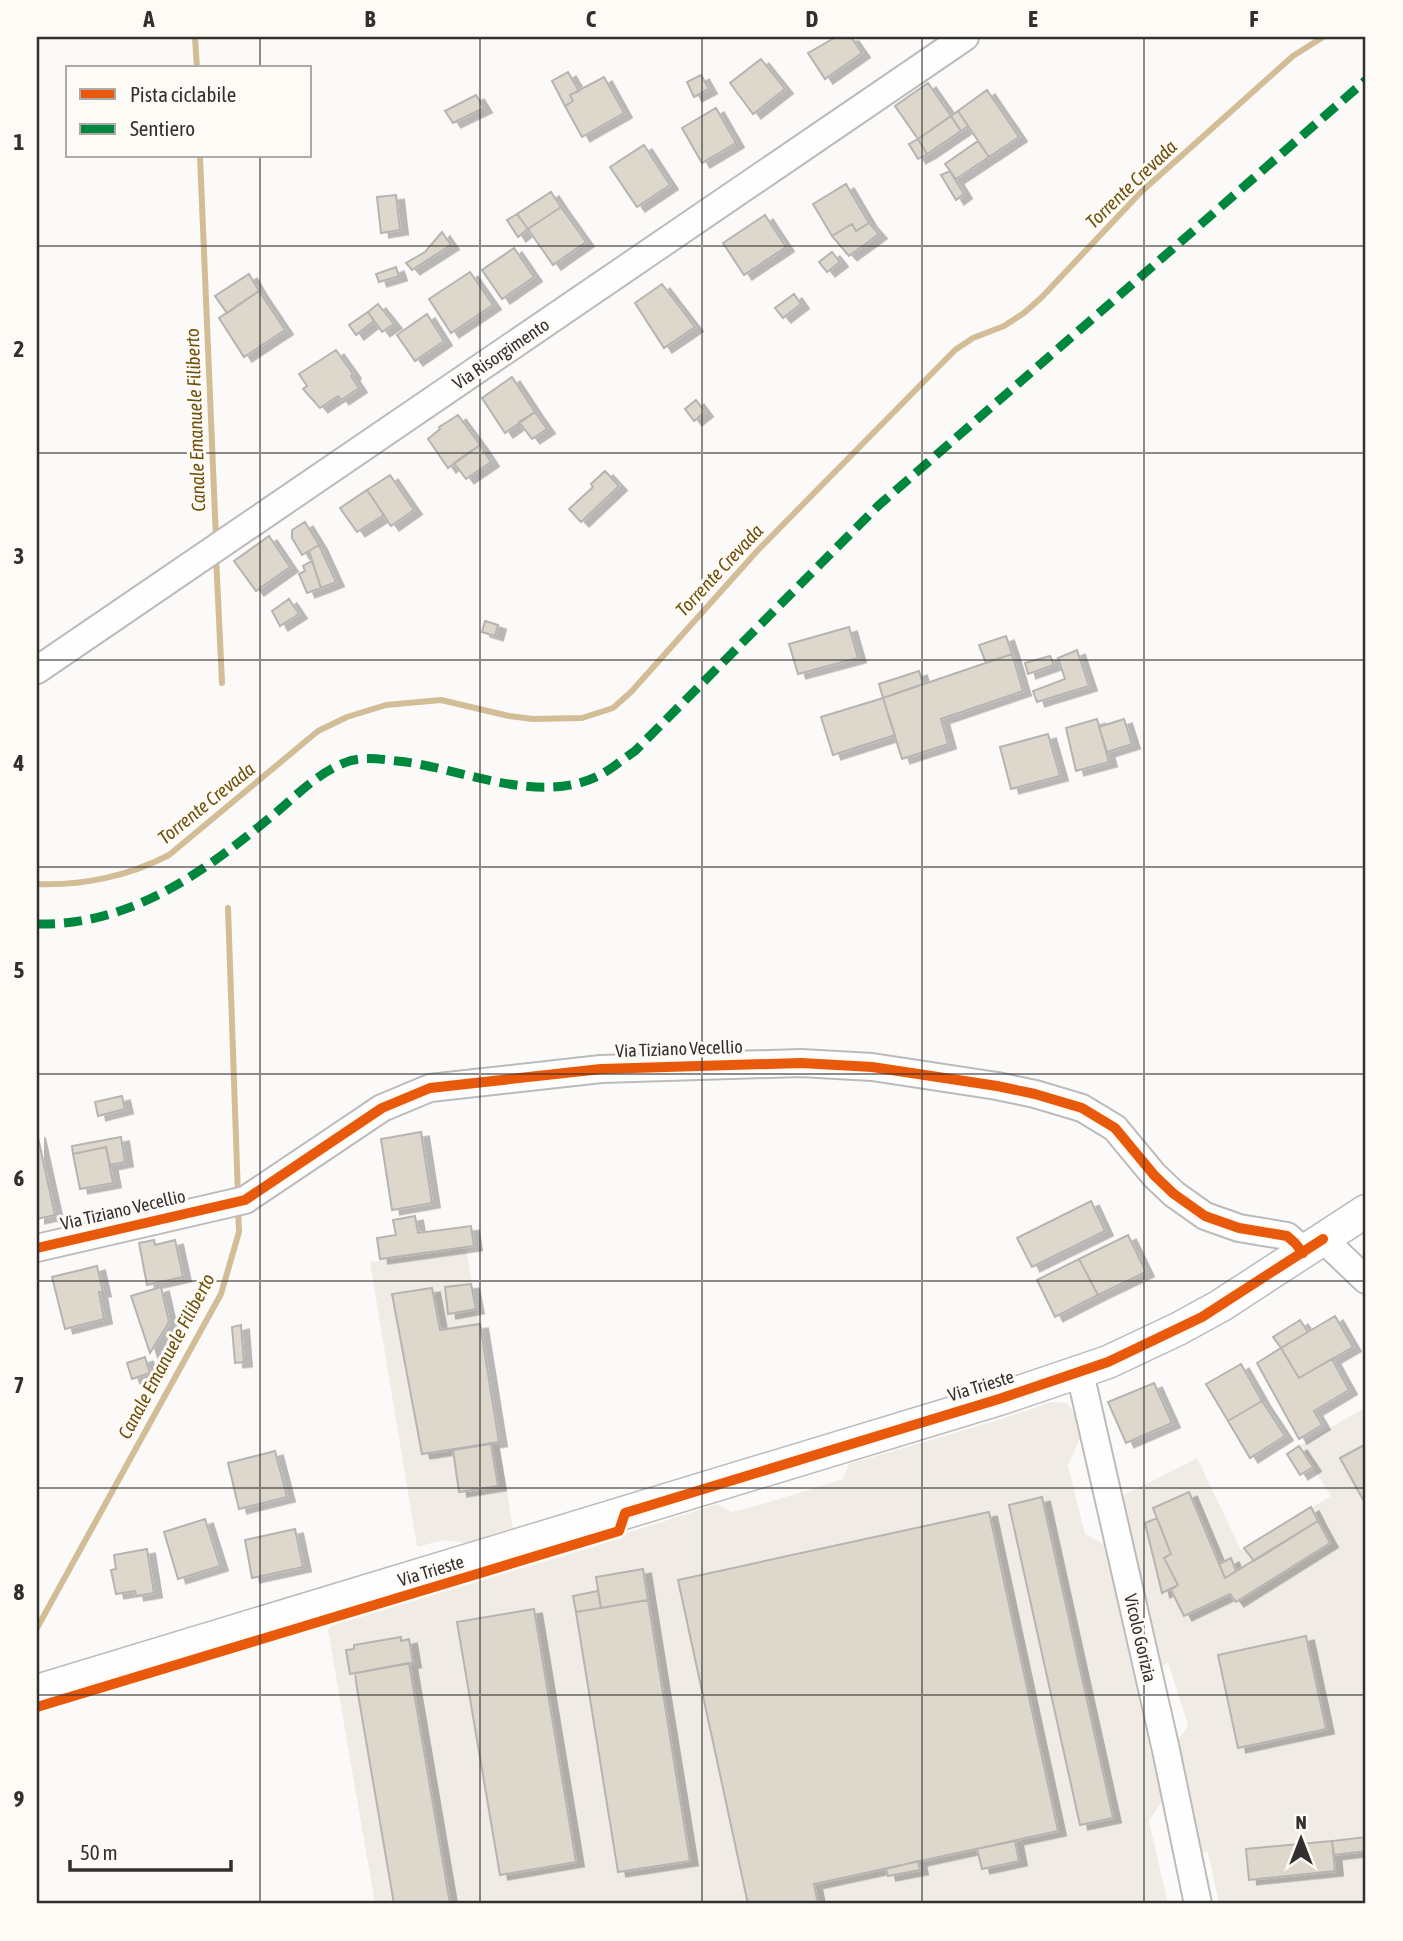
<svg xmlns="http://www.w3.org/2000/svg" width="1403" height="1941" viewBox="0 0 1403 1941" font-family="'Asap Condensed',sans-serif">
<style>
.built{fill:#f0ebe4}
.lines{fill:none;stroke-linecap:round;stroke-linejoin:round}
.stream{stroke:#d3bd96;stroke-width:6}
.building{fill:#ded8cc;stroke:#b6b4b3;stroke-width:2;filter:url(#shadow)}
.minor-casing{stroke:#bcbbb9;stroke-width:30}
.tertiary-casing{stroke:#bcbbb9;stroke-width:35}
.minor{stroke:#fffefe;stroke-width:26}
.tertiary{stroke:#fffefe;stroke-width:32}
.quiet{stroke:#00873e;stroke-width:9;stroke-dasharray:18 9;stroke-linecap:butt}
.cycleway-casing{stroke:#fefbf6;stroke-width:15}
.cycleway{stroke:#e8590c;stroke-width:10}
.grid{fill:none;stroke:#31302e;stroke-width:2;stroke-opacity:0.55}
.labels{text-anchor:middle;stroke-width:6;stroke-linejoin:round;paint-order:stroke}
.street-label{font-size:18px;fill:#31302e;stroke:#fefbf6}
.water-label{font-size:19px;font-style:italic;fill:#6e500b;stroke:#fefbf6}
.neatline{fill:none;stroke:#31302e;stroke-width:2.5}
.grid-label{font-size:23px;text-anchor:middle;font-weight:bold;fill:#31302e}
</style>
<defs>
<filter id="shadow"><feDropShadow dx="8" dy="4.5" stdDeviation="0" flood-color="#0004"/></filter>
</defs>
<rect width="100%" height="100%" fill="#fcfaf8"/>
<path class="built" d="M466,1247L513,1528L465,1543L443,1540L417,1547L370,1262L380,1261V1259Z
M1052,1402L1067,1403L1077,1417L1081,1436L1068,1465L1085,1534L1104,1544L1162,1801L1149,1821L1168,1904H375L328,1630L334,1622L578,1549L717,1504L732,1512L763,1504L843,1479L849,1464L992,1422Z
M1366,1407V1542L1364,1544L1366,1554V1904H1219L1208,1852H1200L1175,1746L1188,1725L1168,1662L1159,1668L1120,1497L1197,1458L1241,1550L1331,1496L1299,1446Z"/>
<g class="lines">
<path class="stream" d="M195,37L197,68
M200,156L216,539
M216,556L222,683
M37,884C82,886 129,876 169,855L318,731L347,717L386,705L441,700L509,716L533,719L582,718L613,708L631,692L758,550L955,350L973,338L1004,326L1024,313L1042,297L1141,192L1293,56L1323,37
M228,908L238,1196
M37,1628L221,1294L239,1232L238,1207"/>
</g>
<path class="building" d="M836,37H851L862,53L825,79L808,53Z
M761,59L785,89L753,114L730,83Z
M568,72L579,91L570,95L573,101L565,106L552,81Z
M701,75L709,89L694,97L687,82Z
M604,77L624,113L582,137L565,106L573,101L570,95Z
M928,83L951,116L918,139L895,106Z
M987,90L1019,137L989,157L958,111Z
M476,95L484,108L453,123L445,111Z
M716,108L736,143L702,163L682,128Z
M958,111L968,126L961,131L951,116Z
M951,116L961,131L927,154L918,139Z
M918,139L927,154L918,159L909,144Z
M978,141L989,157L956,179L945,164Z
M644,145L670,185L637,207L610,167Z
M950,171L964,194L956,200L941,175Z
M846,184L869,223L856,231L852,224L832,236L813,204Z
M551,192L561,207L528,229L517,214Z
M396,195L400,230L381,233L377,197Z
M561,207L586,242L553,265L528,229Z
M517,214L528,229L518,237L507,220Z
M765,215L786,247L744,275L723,243Z
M869,223L879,234L849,256L832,236L852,224L856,231Z
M442,232L451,245L412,270L406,263L425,252Z
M514,248L534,277L502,299L482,270Z
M832,252L840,262L827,272L819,262Z
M396,267L399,276L379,282L376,274Z
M470,272L493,305L451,333L429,299Z
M249,274L259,291L227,313L215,296Z
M662,284L695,327L664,348L635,303Z
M259,291L285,330L244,357L219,318Z
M794,294L801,304L783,318L775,308Z
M378,304L394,324L382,332L368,312Z
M368,312L374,321L356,335L349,325Z
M427,314L444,341L415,361L397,335Z
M336,350L353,374L351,376L359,388L341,400L338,396L320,408L303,389L307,386L299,374Z
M512,377L535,412L505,433L482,398Z
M696,400L705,412L694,421L685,409Z
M535,412L547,429L532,439L519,422Z
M458,415L480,445L448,468L428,439L440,429L439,427Z
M480,445L491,462L466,479L454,463Z
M605,471L619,486L581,522L569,509L593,487L591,484Z
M390,475L414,510L391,526L367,490Z
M367,490L384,515L357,532L340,508Z
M305,522L319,545L302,555L292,538V530Z
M269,536L290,567L256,591L234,561Z
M319,545L336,582L321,588L309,551Z
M312,561L321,588L307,593L299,574L305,571L303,566Z
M289,599L299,614L280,626L272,611Z
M485,621L498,625L495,636L482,632Z
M849,627L858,658L798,674L789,644Z
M1006,636L1012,654L986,663L979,645Z
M1077,650L1089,686L1037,702L1033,691L1065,679L1058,658Z
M1012,654L1023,691L941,719L948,744L902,759L883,698Z
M1050,656L1054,665L1028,674L1025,663Z
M919,671L923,684L883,698L879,684Z
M883,698L895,735L833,755L821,717Z
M1097,719L1109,762L1076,771L1066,728Z
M1124,719L1132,744L1107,752L1099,727Z
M1048,734L1060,776L1011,789L1000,747Z
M122,1096L125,1109L98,1116L95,1102Z
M421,1132L432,1203L392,1210L381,1139Z
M37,1133L55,1215L37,1219Z
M121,1137L125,1162L110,1165L106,1147L73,1154L72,1146Z
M106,1147L113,1183L80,1189L73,1154Z
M1091,1201L1105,1231L1032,1267L1017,1238Z
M415,1216L418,1233L471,1226L474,1246L380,1259L377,1238L396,1235L393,1220Z
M1128,1235L1146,1272L1098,1295L1079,1259Z
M154,1240L155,1245L175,1240L183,1277L147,1285L139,1243Z
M1079,1259L1098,1295L1055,1317L1037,1280Z
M97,1266L103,1292H99L104,1319L65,1329L52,1277Z
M471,1284L476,1309L448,1314L445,1287Z
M161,1287L169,1322L150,1353L131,1296Z
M432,1288L440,1330L480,1324L499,1442L422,1454L392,1294Z
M1335,1316L1353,1347L1299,1378L1281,1348Z
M1300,1320L1308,1332L1281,1348L1273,1337Z
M241,1325L244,1362L235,1363L232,1327Z
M1281,1348L1299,1378L1332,1359L1349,1390L1314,1411L1322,1425L1299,1439L1257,1363Z
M145,1357L150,1373L132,1379L127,1363Z
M1241,1364L1262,1401L1228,1421L1206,1384Z
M1154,1383L1172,1423L1126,1443L1108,1402Z
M1262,1401L1285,1436L1250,1458L1228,1421Z
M491,1444L498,1486L459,1492L453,1450Z
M1366,1444V1505L1340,1458Z
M1299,1446L1313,1467L1300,1475L1287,1454Z
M275,1451L287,1497L239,1509L228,1463Z
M1189,1492L1225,1578L1318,1521L1330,1543L1236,1602L1230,1594L1184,1616L1171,1590L1178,1585L1164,1558L1171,1554L1153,1508Z
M1042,1497L1113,1818L1080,1825L1009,1505Z
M1311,1507L1318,1521L1254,1561L1244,1548Z
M989,1512L1058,1831L814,1884L818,1904H748L678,1580Z
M1157,1518L1171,1554L1164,1558L1178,1585L1162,1593L1145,1523Z
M205,1519L220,1566L178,1579L164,1532Z
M295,1529L303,1567L252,1578L245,1540Z
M147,1549L154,1593L136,1596L135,1591L116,1594L111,1570L116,1569L114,1555Z
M1231,1558L1236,1571L1225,1578L1219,1564Z
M643,1569L648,1600L601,1608L596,1577Z
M598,1591L601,1608L576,1612L573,1596Z
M648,1600L690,1861L618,1872L576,1612Z
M534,1609L576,1862L500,1875L457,1622Z
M1306,1636L1326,1729L1238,1748L1218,1655Z
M401,1637V1641L409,1639L413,1663L350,1674L346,1650L354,1649V1645Z
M409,1663L450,1904H394L357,1688L355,1673Z
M1366,1837V1851L1334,1855L1332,1841Z
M1015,1841L1019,1861L982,1869L977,1849Z
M1332,1841L1335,1871L1249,1880L1246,1849Z
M918,1861L920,1870L888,1876L886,1869Z"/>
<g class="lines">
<defs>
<path id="minor" d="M37,670L965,37
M1323,1239L1366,1280
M37,1248L245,1200L382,1108L430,1088L601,1069L801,1063L872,1067L997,1086L1035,1094L1082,1108L1115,1128L1154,1175L1174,1194L1205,1216L1239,1228L1287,1236L1295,1243L1303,1253
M1080,1373L1166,1750L1198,1904"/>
<path id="tertiary" d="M37,1691L999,1399L1108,1362L1178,1329L1220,1306L1366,1211"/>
</defs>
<use href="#minor" class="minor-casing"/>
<use href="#tertiary" class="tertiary-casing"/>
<use href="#minor" class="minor"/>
<use href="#tertiary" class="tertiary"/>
<path class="quiet" d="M37,924C130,926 203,873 272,816C295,797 316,774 344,763C360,756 380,759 397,761C460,767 538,807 600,775C612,769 623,759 635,751L879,505L1366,80"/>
<defs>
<path id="cycleway" d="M37,1248L245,1200L382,1108L430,1088L601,1069L801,1063L872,1067L997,1086L1035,1094L1082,1108L1115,1128L1154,1175L1174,1194L1205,1216L1239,1228L1287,1236L1295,1243L1303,1253
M37,1707L619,1531L625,1513L999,1399L1108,1362L1202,1317L1323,1239"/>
</defs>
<use href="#cycleway" class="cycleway-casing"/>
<use href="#cycleway" class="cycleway"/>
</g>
<path class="grid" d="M260,37V68M480,37V1904M702,37V1904M922,37V1904M1144,37V1904M260,156V1904M37,246H1366M37,453H1366M37,660H1366M37,867H1366M37,1074H1366M37,1281H1366M37,1488H1366M37,1695H1366"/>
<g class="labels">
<g class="street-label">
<text transform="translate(501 354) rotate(-34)" y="6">Via Risorgimento</text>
<text transform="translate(679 1049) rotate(-2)" y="6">Via Tiziano Vecellio</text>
<text transform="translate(123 1210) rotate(-13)" y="6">Via Tiziano Vecellio</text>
<text transform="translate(981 1386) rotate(-17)" y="6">Via Trieste</text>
<text transform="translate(431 1571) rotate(-17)" y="6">Via Trieste</text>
<text transform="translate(1140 1638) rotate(77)" y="6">Vicolo Gorizia</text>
</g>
<g class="water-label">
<text transform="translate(1131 184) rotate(-44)" y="7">Torrente Crevada</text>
<text transform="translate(195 420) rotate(-92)" y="7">Canale Emanuele Filiberto</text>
<text transform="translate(719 570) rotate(-47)" y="7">Torrente Crevada</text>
<text transform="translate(206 803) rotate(-39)" y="7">Torrente Crevada</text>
<text transform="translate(166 1356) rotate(-62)" y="7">Canale Emanuele Filiberto</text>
</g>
</g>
<rect width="1403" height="1941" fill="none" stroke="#fefbf6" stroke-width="77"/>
<rect x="66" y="66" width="245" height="91" fill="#fefbf6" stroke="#acaaa6" stroke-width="2"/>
<rect x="80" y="89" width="35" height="10" fill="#e8590c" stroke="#acaaa6" stroke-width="2"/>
<text x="130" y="102" font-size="21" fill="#31302e">Pista ciclabile</text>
<rect x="80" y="124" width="35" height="10" fill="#00873e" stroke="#acaaa6" stroke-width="2"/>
<text x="130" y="136" font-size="21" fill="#31302e">Sentiero</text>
<g transform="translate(1301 1839)" stroke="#fefbf6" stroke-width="5" paint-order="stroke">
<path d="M0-5L12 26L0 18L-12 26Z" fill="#31302e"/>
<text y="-10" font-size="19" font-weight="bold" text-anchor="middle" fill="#31302e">N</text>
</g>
<path d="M70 1860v10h161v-10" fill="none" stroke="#31302e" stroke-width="3.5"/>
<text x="80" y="1860" font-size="21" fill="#31302e" stroke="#fefbf6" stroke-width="5" paint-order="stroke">50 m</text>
<rect x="38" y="38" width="1326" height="1864" class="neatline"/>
<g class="grid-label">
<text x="149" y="27">A</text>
<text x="370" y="27">B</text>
<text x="591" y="27">C</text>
<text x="812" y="27">D</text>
<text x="1033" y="27">E</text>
<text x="1254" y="27">F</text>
<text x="19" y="150">1</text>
<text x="19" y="357">2</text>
<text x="19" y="564">3</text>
<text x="19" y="771">4</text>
<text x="19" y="978">5</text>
<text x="19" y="1186">6</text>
<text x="19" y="1393">7</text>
<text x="19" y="1600">8</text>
<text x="19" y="1807">9</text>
</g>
</svg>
